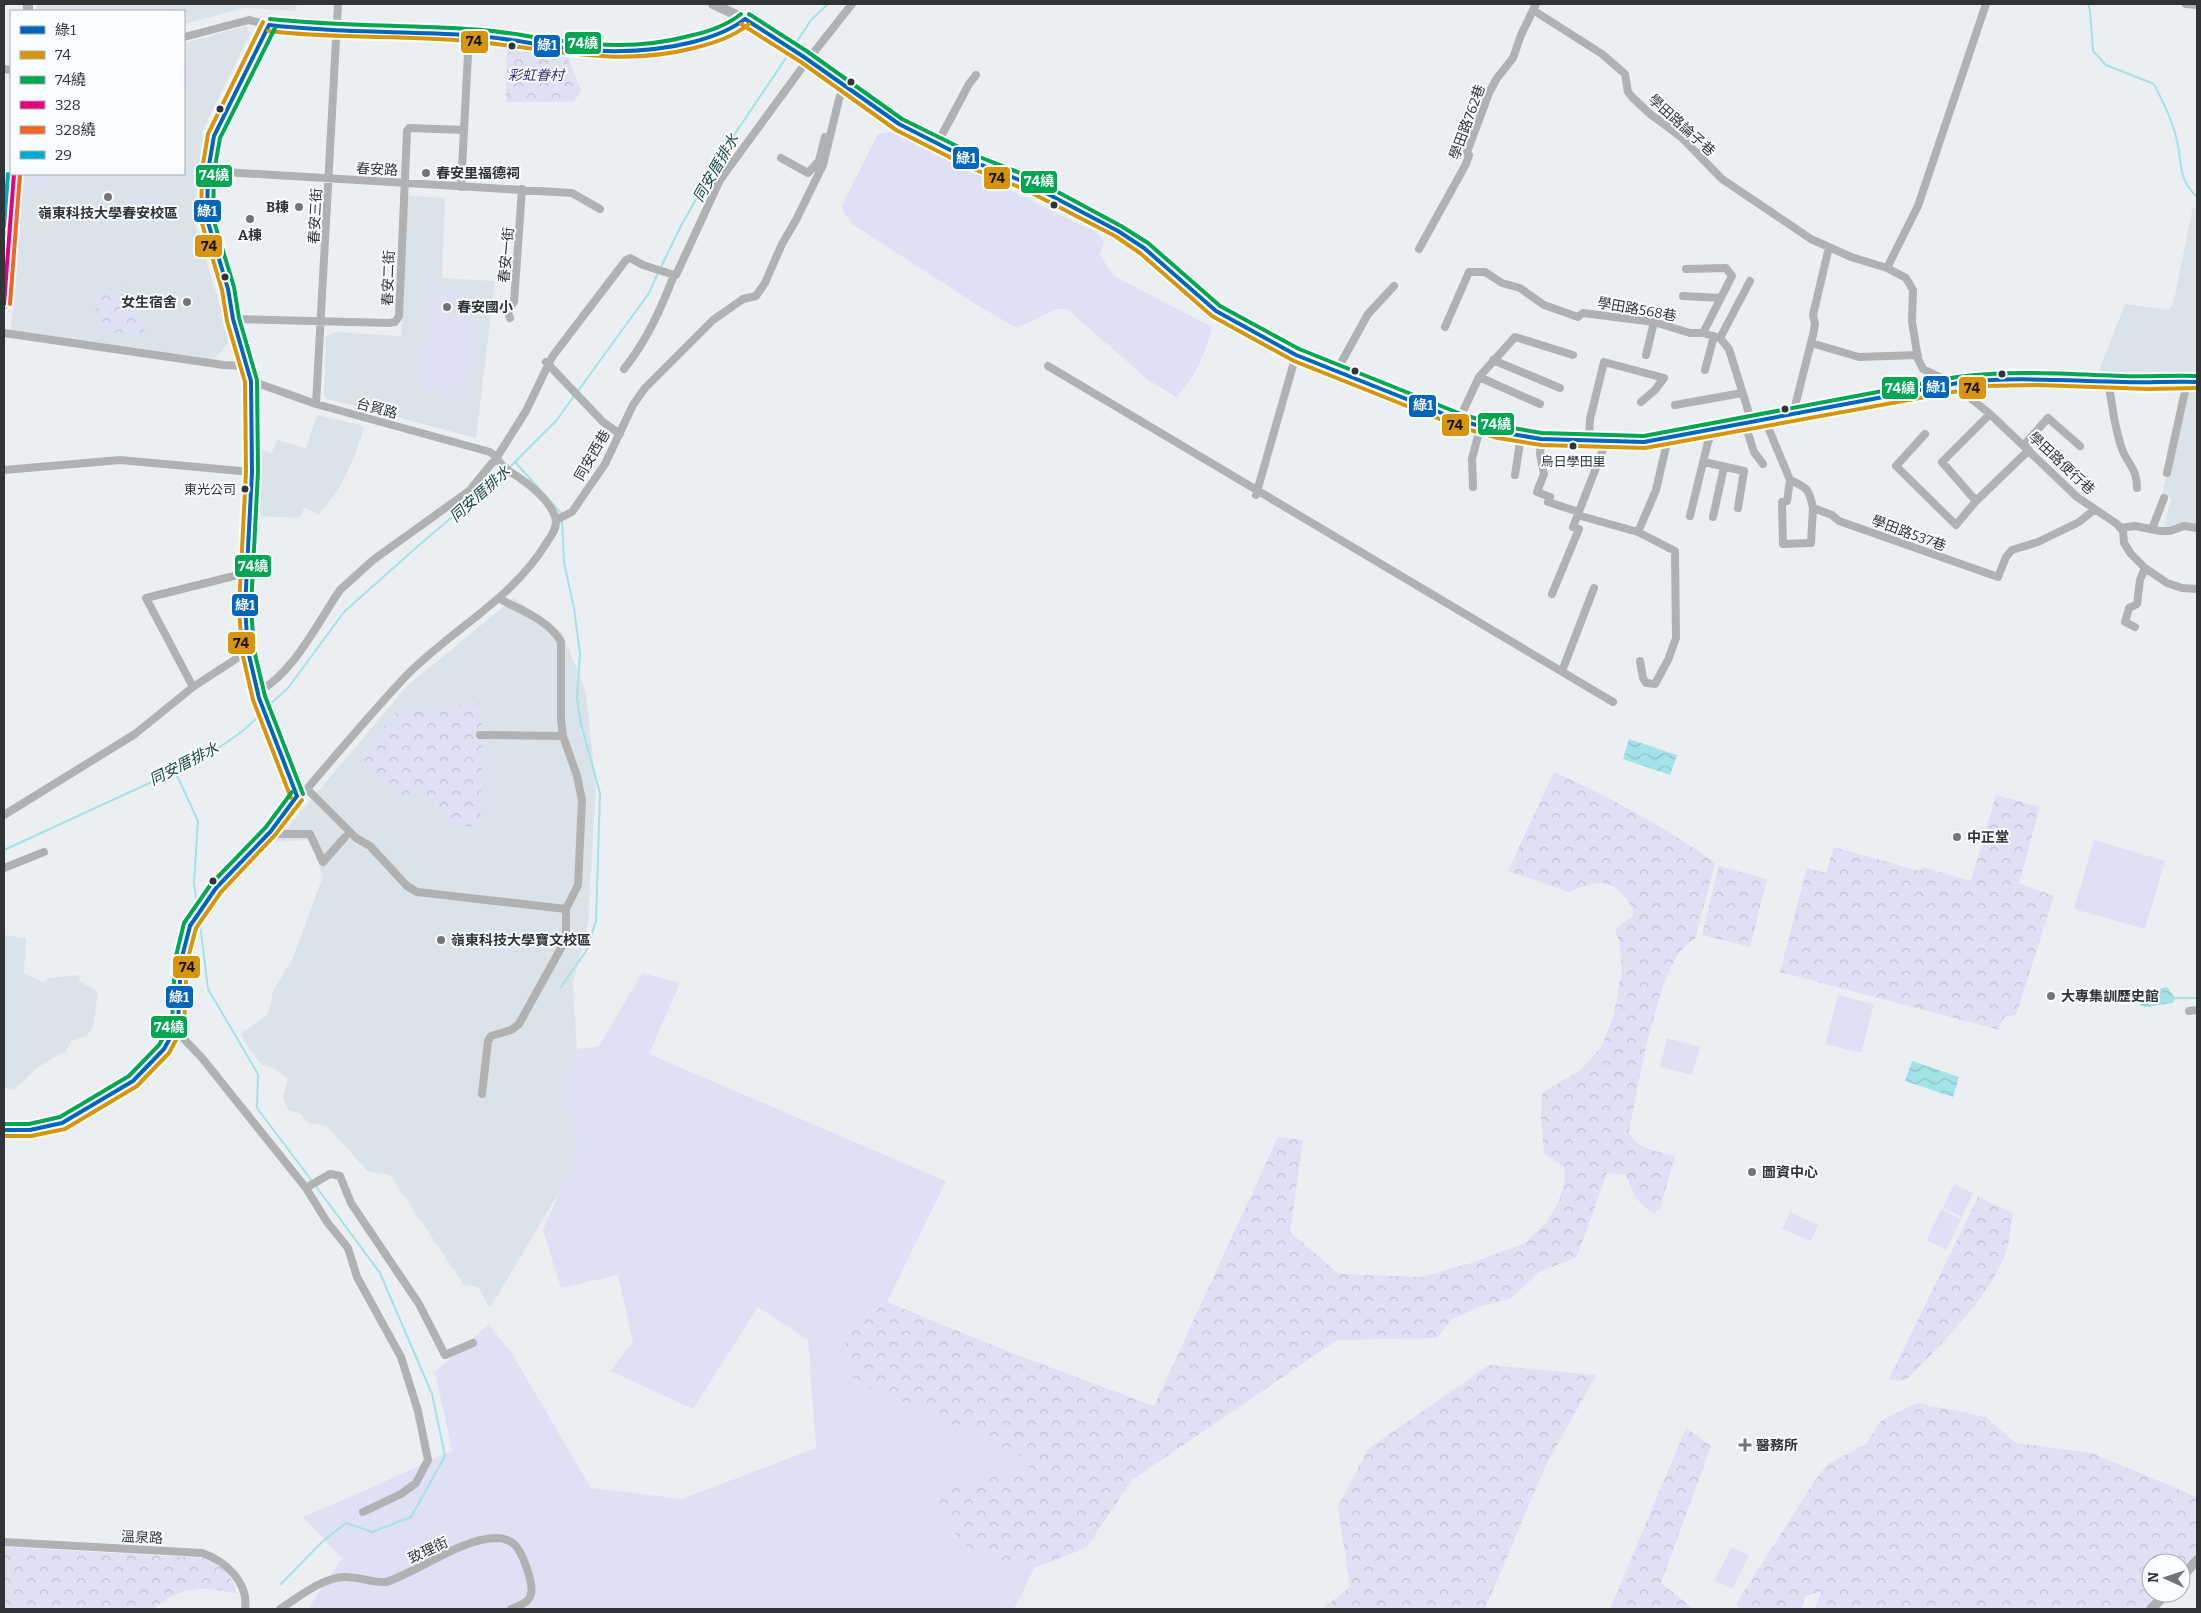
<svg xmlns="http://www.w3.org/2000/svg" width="2201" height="1613" viewBox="0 0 2201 1613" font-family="Bitter,'Noto Sans TC',serif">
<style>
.built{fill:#dbe3ea}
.grass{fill:#dee0f4}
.forest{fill:url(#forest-crowns)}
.water{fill:url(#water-waves)}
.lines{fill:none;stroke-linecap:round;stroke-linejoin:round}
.stream{stroke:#a3e2e6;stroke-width:2}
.street{stroke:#b0b1b2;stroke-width:8}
.secondary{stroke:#afb0b1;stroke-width:10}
.bus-1-casing{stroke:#fafdff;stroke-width:8}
.bus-2-casing{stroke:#fafdff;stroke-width:8}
.bus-3-casing{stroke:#fafdff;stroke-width:8}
.bus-4-casing{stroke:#fafdff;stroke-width:8}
.bus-5-casing{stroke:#fafdff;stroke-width:8}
.bus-6-casing{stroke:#fafdff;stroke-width:8}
.bus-1{stroke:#0065bd;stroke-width:4}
.bus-2{stroke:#d99508;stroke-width:4}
.bus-3{stroke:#00a651;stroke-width:4}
.bus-4{stroke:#e5007d;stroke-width:4}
.bus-5{stroke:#f26522;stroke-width:4}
.bus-6{stroke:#00a9ce;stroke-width:4}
.bus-dot{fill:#313436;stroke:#fafdff;stroke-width:2}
.poi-dot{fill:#727578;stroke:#fafdff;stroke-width:2}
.labels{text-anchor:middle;stroke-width:4;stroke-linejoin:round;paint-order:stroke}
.bus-label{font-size:13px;fill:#313436;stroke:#fafdff}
.park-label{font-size:14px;font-style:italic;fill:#352e73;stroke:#fafdff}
.street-label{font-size:14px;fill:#313436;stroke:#fafdff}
.poi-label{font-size:14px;font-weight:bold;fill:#313436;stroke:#fafdff;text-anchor:start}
.water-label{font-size:15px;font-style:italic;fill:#1b4547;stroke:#fafdff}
.line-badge{stroke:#fafdff;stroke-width:2}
.badge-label{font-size:14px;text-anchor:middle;font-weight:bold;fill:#fff}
.pale-badge-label{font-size:14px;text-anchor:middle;font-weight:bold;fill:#111}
</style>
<defs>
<pattern id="forest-crowns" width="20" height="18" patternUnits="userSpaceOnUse" patternTransform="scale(1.25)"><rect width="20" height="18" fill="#dee0f4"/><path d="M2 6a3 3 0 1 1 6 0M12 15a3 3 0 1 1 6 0" fill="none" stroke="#bfc1d2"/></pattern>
<pattern id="water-waves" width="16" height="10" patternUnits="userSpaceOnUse" patternTransform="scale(1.25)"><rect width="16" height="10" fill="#a3e2e6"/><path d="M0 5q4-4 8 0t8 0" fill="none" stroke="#8dc2c6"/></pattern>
</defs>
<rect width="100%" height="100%" fill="#eceff2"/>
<path class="built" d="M37,4H297L296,11L245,8L184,24V11H41L37,9Z
M246,26L250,34L203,130L194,221L220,305L228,343L214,359L11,332L23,174H184V43Z
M408,196L445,198L442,278L495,281L476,438L327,399L324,395L326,337L334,332L401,336Z
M2193,206L2197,210V378L2111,379L2097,376L2125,304L2169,310L2173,304Z
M2197,389V528L2163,531L2171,498L2162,495L2187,390Z
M317,415L360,425L364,428L355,455L340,487L319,515L305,507L299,518L255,516L258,448L271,454L277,440L306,448Z
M514,598L562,632L586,692L596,787L588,923L573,983L583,1152L490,1308L478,1287L464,1285L390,1175L367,1171L327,1126L308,1123L301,1114L288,1110L283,1098L288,1078L269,1066L261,1065L240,1034L268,1014L273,991L293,958L323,876L309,840L275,842L408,685Z
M4,935L26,938L24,973L44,983L48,978L80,975L79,981L98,992L93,1027L86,1037L71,1041L66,1051L38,1067L14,1090L4,1087Z"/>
<path class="grass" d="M190,65L195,83L185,86L184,67Z
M897,131L1011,191L1098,233L1104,242L1100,255L1114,276L1212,327C1206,353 1195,378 1176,397L1147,379L1067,309H1057L1017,328L982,308L852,224L844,213L842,205L878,134Z
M36,174H59L29,190L25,180Z
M428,279H438L436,297C448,287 466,291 475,302L469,401L462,400L463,384L452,389L441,390L431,382L430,398H421Z
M2094,840L2165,861L2145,929L2074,909Z
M642,973L680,983L649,1054L946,1181L887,1302L843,1332L854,1381L920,1409L1029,1460L1030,1469L938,1490L973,1554L1034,1568L1016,1606L1012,1609H308L342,1558L303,1517L369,1489L452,1450L435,1372L489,1324L512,1354L591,1488L682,1499L816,1448L808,1340L758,1307L693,1409L610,1371L633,1342L618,1275L561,1288L543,1230L579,1147L560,1093L578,1049L599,1046Z
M1838,995L1874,1004L1861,1053L1825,1044Z
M1667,1038L1700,1047L1692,1075L1660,1067Z
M1954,1184L1973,1193L1962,1217L1943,1208Z
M1941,1209L1961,1219L1946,1250L1927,1240Z
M1790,1212L1818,1225L1811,1241L1782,1229Z
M1732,1547L1749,1556L1732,1589L1714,1580Z"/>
<path class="forest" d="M507,43L565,51L581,90L574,102H506Z
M121,286L148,336L107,332L92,300Z
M478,702L483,731L480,829L448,822L421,788L405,798L363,766L362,752L396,712Z
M1554,772C1610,797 1665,827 1715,863L1695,939C1692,941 1688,943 1686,945C1657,970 1637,1092 1629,1132C1635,1149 1658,1151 1675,1156L1660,1209L1654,1213C1636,1203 1633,1193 1626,1175L1607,1173L1577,1257L1539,1272L1512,1298L1482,1306L1452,1319L1437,1338L1337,1340L1132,1480L1086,1548L1034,1568L973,1554L934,1507L938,1490L1029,1469V1460L920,1409L854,1381L843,1332L887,1302L1012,1353L1154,1406L1278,1137L1303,1140L1290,1232L1339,1274L1422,1277L1471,1263L1525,1243L1546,1223L1559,1201L1565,1180L1564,1167L1544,1153L1541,1114L1542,1093L1581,1070L1602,1046L1614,1014L1622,968L1620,945L1615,929L1633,916C1633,906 1629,902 1623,895C1607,875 1589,884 1569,892L1508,871Z
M1996,795L2040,807L2019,883L2054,896L2016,1015L2006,1016L2000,1023L1999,1030L1780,972L1807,868L1826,873L1834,847L1920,871L1922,867L1971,881Z
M1719,866L1767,879L1750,947L1702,935Z
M1978,1197L2013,1213C2011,1226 2010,1242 2005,1255C1985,1303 1943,1342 1907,1379L1897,1381L1889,1379Z
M1489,1365L1596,1375L1545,1467L1485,1609H1322L1350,1587L1338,1507L1368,1449Z
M1917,1403L1986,1417L2016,1443L2092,1453L2197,1497V1552L2181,1569V1563H2151V1593H2159L2144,1609H1815L1821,1591L1805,1597L1801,1609H1740L1736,1604L1816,1479L1828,1464L1866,1444L1881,1421Z
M1686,1428L1711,1446L1661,1583L1694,1609H1610Z
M4,1547L204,1558C218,1564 236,1577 236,1594C204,1585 179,1586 154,1609H4Z"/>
<path class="water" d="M1629,739L1677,755L1670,775L1623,759Z
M2167,987L2175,998L2173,1003L2145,1007L2140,1005L2144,992Z
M1912,1061L1959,1077L1953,1097L1905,1081Z"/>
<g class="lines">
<path class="stream" d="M2088,4L2090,10L2093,51L2106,65L2154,84C2163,102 2173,121 2177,141C2183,166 2177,177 2197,197
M794,46L811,20L828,4
M660,269L681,226L722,153L790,52
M578,391L649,293L658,273
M515,462L561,513
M508,469L556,421L574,396
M266,708L288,688L344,612L418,546L505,472
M175,771L198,821L194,883L197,906
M4,850L206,757L244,730L263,712
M199,915L208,989L258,1074L257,1108L312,1181
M561,987L586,951L596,921L600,793L581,724L577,699L580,654L574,608L564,562L562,521
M2175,998H2197
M281,1584L322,1542L346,1523L372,1532L411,1517L445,1456L432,1394L380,1273L315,1185"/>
<path class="street" d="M2186,4L2197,5
M1533,10L1602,54L1625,74L1628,92L1633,98L1649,113L1681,137L1722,179L1811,239L1851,257L1887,268L1906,278L1913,290L1912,322L1918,359L1923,369L1952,383L1990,414L2077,497L2117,524L2123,531L2124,543L2131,554L2145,568L2167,583L2182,588L2197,589
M269,25L214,136L208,171L207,219L228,289L233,319L251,381L252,472L245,607L248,651L259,698L297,796
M184,37L249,20L277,27L469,35L574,49L641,51L676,46L708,38L734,28L745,19
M4,69L11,70
M937,144L969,84L976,75
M781,158L808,173L819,161L825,137
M208,171L572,193L600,209
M461,187L469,35
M1419,249L1466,164L1469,155L1467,152L1489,93L1497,78L1513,58L1521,35L1536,4
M1887,268L1918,206L1986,4
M1686,269L1726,268L1732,276L1703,333
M1683,296L1721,298
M510,318L507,310L514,302L522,189
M233,319L389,323L395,322L399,316L407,131L409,128L464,130
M1445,327L1469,272H1485L1502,283L1520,288L1544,305L1578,317L1583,313L1654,322L1690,333H1703L1720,338L1729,349L1752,423
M4,333L224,365L245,366
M1720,338L1750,281
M1811,343L1859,357L1918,355
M1646,355L1654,322
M1493,360L1560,388
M546,362L603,422L620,434
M1048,366L1613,702
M624,369C647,340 661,309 674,275H676L720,180L807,61L852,4
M1705,370L1714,336
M1336,372L1368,314L1394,286
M1479,377L1540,404
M2108,380C2112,403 2114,427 2122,449C2128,465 2137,468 2137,488
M316,404L338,4
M1675,405L1742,393
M1796,415V402L1813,335L1815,324L1813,315L1829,247
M1459,420L1479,377L1515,337L1573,355
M1765,420L1790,480L1787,501L1782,502L1783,544L1811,543L1813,508
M1745,424L1754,452L1763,464
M1925,434L1896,466L1956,525L1976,501L2029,450
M1541,439L1540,454L1544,474L1537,492L1550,497L1548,502L1579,512
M1589,441L1590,419L1604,362L1664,378L1655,390L1641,402
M2024,445L2048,418L2080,446
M1704,462L1744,471L1738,508
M4,470L120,460L252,472
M2167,473L2187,382
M1515,475L1521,436
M1790,480C1808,488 1809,489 1813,508L1832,515L1839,521L1998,577L2006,557L2012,550L2038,542L2079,522L2094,510
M1473,487L1472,459L1480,428
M1256,495L1296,355
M1976,501L1942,462L1990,414
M1577,515L1638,532L1675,551L1676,638L1668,660L1655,684L1646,683L1643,678L1640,661
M1690,516L1708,442L1713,430
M1713,517L1724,467
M556,520L572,512L605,464L633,405L645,388L713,320L743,299L756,296L765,283L782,244L796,220L823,165L839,99L845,86
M2120,528L2135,526L2160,531H2170L2184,526L2197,528
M2152,529L2164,498
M1638,532L1656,490L1668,438
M1552,594L1579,529L1573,527L1606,442
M2135,627L2125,622L2129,608L2137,604L2140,580L2145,568
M1562,671L1594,588
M193,687L146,598L246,573
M258,692C293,674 318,622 340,590L373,560L469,491L497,457L526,411L552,357L626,260L630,258L643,265L674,275
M480,735L563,736
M307,789L356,838L370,846L407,886L417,892L566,909
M4,815L135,734L193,687L248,651
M271,831L279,834H310L323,862L345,837
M4,868L44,852
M2189,1011L2197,1010
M172,1036L183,1038L202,1058L306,1188L327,1222L348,1248L357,1277L401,1357L418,1411L428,1460L416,1483L401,1494L363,1512
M482,1094L488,1041L491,1036L511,1030L519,1024L566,939V909L578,885L582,800L577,776L563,736L561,719V642C549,620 520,610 500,599
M4,1130C23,1130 41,1129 60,1123C71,1120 82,1111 93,1105C122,1087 170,1059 178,1023C185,991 176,958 190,926C207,888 244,862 270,832C283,817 291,800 307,789C340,750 372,712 407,675C452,629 513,599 547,542C551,536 556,530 556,522C555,506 534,488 521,479C516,475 507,471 503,466C498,461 496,456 490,452L316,404L251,381
M306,1188L330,1174L340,1176L351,1203L419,1304L445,1355L473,1343
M4,1542L202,1553C226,1561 249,1583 245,1609
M280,1609C299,1597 320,1579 343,1577C357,1576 371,1583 386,1582C420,1571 460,1539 496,1538C502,1538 509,1540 514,1544C522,1551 534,1583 531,1594C529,1603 519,1606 511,1609"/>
<path class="secondary" d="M713,4L745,19L781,44L804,57L899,124L974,162L1027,183L1118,231L1144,248L1216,311L1228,319L1296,355L1459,420L1500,432L1541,439L1644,442L1931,389C2003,370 2075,382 2148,383C2164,383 2181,381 2197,382
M28,11V4
M4,304L14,174
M2181,1578L2197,1560
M2151,1609L2167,1593"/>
<defs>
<path id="bus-1" d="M745,19L804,57L899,124L974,162L1027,183L1118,231L1144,248L1216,311L1296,355L1459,420L1500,432L1541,439L1644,442L1958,383C2014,376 2068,381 2124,382C2148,383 2173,381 2197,382
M269,25L214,136L208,171L207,219L228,289L233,319L251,381L252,472L245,607L248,651L259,698L297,796
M269,25C335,33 401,31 467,35C502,37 537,45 572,49C613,53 654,52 693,42C712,37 730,31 745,19
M4,1130H30L62,1123L133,1081L164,1049L178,1024L181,961L190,926L216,888L271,831L297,796"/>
<path id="bus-2" d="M263,22L208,134L202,170L201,220L222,290L227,321L245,382L246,472L239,607L242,652L253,700L291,798
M741,24L801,62L896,130L971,168L1024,189L1115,236L1140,253L1212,316L1294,361L1457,426L1498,438L1541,445L1645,448L1986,386L2039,385L2148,389L2197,388
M268,31C335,39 402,35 469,41C547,48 616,68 694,48C714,43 733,37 749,24
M4,1136H31L65,1129L137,1086L169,1053L184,1025L187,962L196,928L221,892L275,835L302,800"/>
<path id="bus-3" d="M749,14L808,52L902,119L977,156L1030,177L1121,226L1148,243L1220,306L1299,349L1461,414L1501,426L1542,433L1644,436L1957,377C2012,370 2066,374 2121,376C2146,377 2172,375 2197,376
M270,19C335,26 401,25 467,29C502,30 537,39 572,42C611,47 652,46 689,36C708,32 726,26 741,14
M275,28L220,138L214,172L213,218L234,287L239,318L257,380L258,472L251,607L254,650L265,696L303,794
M4,1124H29L60,1117L129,1076L159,1045L172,1022L175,960L184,923L211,884L266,827L292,792"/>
<path id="bus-4" d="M4,304L14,174"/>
<path id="bus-5" d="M10,304L20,174"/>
<path id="bus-6" d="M4,226L8,174"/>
</defs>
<use href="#bus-1" class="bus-1-casing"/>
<use href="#bus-2" class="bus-2-casing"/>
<use href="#bus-3" class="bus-3-casing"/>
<use href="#bus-4" class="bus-4-casing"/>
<use href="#bus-5" class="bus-5-casing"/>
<use href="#bus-6" class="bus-6-casing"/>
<use href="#bus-1" class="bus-1"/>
<use href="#bus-2" class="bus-2"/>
<use href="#bus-3" class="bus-3"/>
<use href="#bus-4" class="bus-4"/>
<use href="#bus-5" class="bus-5"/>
<use href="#bus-6" class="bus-6"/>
</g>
<g class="bus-dot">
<circle cx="512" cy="46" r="4.5"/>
<circle cx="851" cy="82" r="4.5"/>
<circle cx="220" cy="109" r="4.5"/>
<circle cx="1054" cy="205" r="4.5"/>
<circle cx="225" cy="277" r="4.5"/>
<circle cx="1355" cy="371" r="4.5"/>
<circle cx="2002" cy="374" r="4.5"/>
<circle cx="1785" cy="409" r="4.5"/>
<circle cx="1573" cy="446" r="4.5"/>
<circle cx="245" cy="489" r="4.5"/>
<circle cx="213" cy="881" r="4.5"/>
</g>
<g class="poi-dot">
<circle cx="426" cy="173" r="5"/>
<circle cx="108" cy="197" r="5"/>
<circle cx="299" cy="207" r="5"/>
<circle cx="250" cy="219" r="5"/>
<circle cx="187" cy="302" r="5"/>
<circle cx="447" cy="307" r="5"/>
<circle cx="1957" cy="837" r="5"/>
<circle cx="441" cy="940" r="5"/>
<circle cx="2051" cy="996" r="5"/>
<circle cx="1752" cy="1172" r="5"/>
<path d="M1742.5 1437.5h5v5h5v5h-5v5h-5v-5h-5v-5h5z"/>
</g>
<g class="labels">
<g class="bus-label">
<text x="1573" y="466">烏日學田里</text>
<text x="236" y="494" text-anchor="end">東光公司</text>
</g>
<g class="park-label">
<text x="536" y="80">彩虹眷村</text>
</g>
<g class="street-label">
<text transform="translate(1467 122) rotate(-70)" y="5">學田路762巷</text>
<text transform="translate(1682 125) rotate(42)" y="5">學田路論子巷</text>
<text transform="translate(377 169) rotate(3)" y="5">春安路</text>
<text transform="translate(315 216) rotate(-87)" y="5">春安三街</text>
<text transform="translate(506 255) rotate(-85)" y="5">春安一街</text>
<text transform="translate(388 278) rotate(-88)" y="5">春安二街</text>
<text transform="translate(1637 309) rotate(10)" y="5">學田路568巷</text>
<text transform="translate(377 408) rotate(15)" y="5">台貿路</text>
<text transform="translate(592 455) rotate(-60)" y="5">同安西巷</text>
<text transform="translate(2062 463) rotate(43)" y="5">學田路便行巷</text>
<text transform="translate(1909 533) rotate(20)" y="5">學田路537巷</text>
<text transform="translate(142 1537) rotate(3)" y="5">溫泉路</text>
<text transform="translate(428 1550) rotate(-25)" y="5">致理街</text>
</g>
<g class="poi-label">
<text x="436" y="178">春安里福德祠</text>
<text x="289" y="212" text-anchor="end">B棟</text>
<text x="108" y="218" text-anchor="middle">嶺東科技大學春安校區</text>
<text x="250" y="240" text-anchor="middle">A棟</text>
<text x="177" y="307" text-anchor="end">女生宿舍</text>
<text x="457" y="312">春安國小</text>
<text x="1967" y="842">中正堂</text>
<text x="451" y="945">嶺東科技大學寶文校區</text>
<text x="2061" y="1001">大專集訓歷史館</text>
<text x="1762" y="1177">圖資中心</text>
<text x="1756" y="1450">醫務所</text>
</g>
<g class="water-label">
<text transform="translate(716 168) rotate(-60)" y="5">同安厝排水</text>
<text transform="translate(480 494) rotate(-42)" y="5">同安厝排水</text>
<text transform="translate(184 764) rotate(-27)" y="5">同安厝排水</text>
</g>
</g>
<g class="line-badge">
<rect x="460" y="30" width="29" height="24" rx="5" fill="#d99508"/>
<rect x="564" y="31" width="38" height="24" rx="5" fill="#00a651"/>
<rect x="533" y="34" width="28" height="24" rx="5" fill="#0065bd"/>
<rect x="952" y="146" width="28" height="24" rx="5" fill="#0065bd"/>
<rect x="195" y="164" width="38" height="24" rx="5" fill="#00a651"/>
<rect x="983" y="166" width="28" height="24" rx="5" fill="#d99508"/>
<rect x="1020" y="170" width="38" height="24" rx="5" fill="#00a651"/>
<rect x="193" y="199" width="29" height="24" rx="5" fill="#0065bd"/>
<rect x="194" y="234" width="29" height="24" rx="5" fill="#d99508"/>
<rect x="1922" y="375" width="28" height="24" rx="5" fill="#0065bd"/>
<rect x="1881" y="376" width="38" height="24" rx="5" fill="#00a651"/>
<rect x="1958" y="376" width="29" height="24" rx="5" fill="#d99508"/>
<rect x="1408" y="394" width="29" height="24" rx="5" fill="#0065bd"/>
<rect x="1477" y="412" width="38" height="24" rx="5" fill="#00a651"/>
<rect x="1441" y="413" width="29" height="24" rx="5" fill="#d99508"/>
<rect x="234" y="554" width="38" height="24" rx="5" fill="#00a651"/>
<rect x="231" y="593" width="28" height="24" rx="5" fill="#0065bd"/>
<rect x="227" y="631" width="29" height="24" rx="5" fill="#d99508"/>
<rect x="172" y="955" width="29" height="24" rx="5" fill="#d99508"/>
<rect x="165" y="985" width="29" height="24" rx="5" fill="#0065bd"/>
<rect x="150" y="1015" width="38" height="24" rx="5" fill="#00a651"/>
</g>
<g class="badge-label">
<text x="583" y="48">74繞</text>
<text x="547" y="50">綠1</text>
<text x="966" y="163">綠1</text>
<text x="214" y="180">74繞</text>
<text x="1039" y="186">74繞</text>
<text x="207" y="216">綠1</text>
<text x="1936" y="392">綠1</text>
<text x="1900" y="393">74繞</text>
<text x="1423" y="410">綠1</text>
<text x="1496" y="429">74繞</text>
<text x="253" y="571">74繞</text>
<text x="245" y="610">綠1</text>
<text x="179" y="1002">綠1</text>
<text x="169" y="1032">74繞</text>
</g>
<g class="pale-badge-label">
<text x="474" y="46">74</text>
<text x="997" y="183">74</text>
<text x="209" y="251">74</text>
<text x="1972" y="393">74</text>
<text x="1455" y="430">74</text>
<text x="241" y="648">74</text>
<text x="187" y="972">74</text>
</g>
<rect width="2201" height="1613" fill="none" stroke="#313436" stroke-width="10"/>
<rect x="10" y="10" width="175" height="165" fill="#fafdff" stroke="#aaadaf"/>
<rect x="20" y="26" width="25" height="8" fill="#0065bd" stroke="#aaadaf"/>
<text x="55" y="35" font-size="15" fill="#313436">綠1</text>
<rect x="20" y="51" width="25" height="8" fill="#d99508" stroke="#aaadaf"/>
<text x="55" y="60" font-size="15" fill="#313436">74</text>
<rect x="20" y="76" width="25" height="8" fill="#00a651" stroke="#aaadaf"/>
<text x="55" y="85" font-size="15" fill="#313436">74繞</text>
<rect x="20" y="101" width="25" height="8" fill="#e5007d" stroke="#aaadaf"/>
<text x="55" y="110" font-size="15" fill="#313436">328</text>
<rect x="20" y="126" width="25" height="8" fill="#f26522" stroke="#aaadaf"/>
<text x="55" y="135" font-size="15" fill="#313436">328繞</text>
<rect x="20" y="151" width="25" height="8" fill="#00a9ce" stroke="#aaadaf"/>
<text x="55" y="160" font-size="15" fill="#313436">29</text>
<g transform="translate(2166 1578) rotate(273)"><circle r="24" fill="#fafdff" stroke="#aaadaf"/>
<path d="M0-4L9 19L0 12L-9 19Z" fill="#727578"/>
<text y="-8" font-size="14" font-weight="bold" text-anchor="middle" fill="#313436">N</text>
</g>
</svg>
